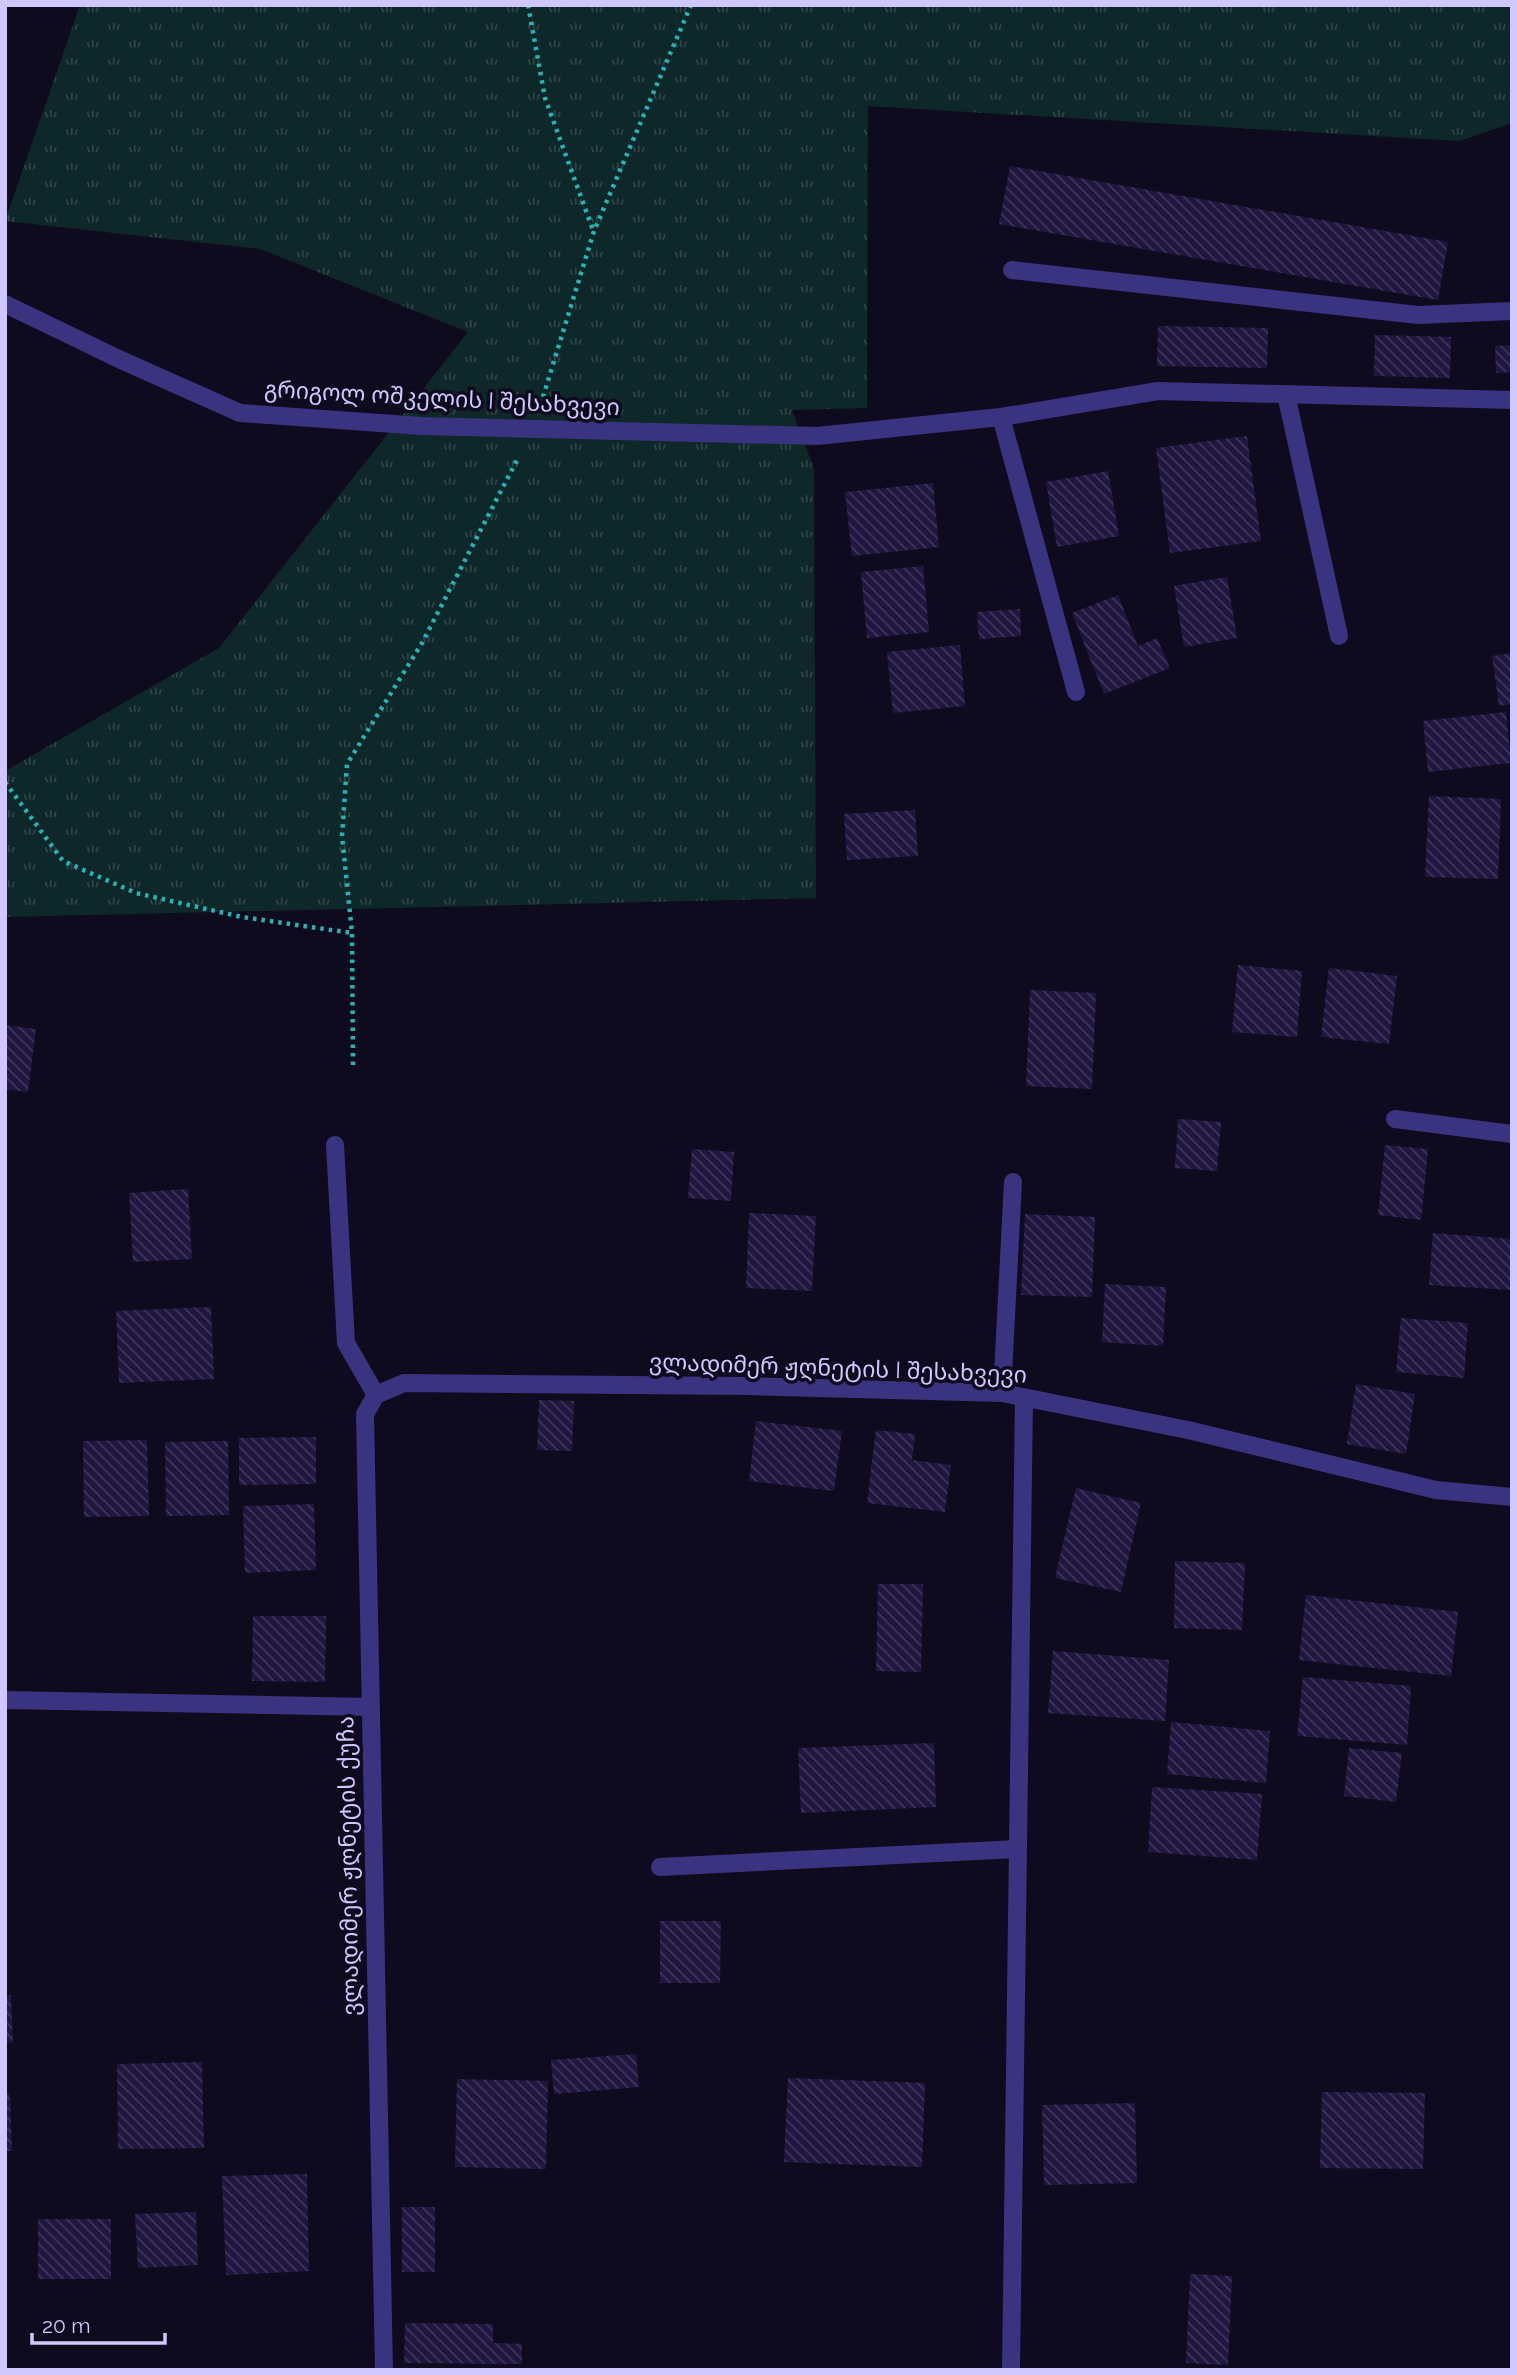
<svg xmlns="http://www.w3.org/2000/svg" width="1517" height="2375" viewBox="0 0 1517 2375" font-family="Raleway,'Noto Sans Georgian',sans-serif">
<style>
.grass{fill:url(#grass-tufts)}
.building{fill:url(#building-back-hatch)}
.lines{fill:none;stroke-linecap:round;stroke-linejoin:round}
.path{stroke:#27b3b2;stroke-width:4.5;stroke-dasharray:3.5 5;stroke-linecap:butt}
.lane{stroke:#3a337f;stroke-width:18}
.street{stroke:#3a337f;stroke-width:18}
.labels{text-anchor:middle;stroke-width:7;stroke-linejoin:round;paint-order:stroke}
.street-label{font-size:23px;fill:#d1c7ff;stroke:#0f0b1e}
</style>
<defs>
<pattern id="grass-tufts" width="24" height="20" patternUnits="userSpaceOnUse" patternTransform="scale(1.75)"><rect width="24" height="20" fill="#0e2728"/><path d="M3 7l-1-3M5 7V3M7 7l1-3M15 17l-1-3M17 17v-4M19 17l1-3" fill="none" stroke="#304548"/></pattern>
<pattern id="building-back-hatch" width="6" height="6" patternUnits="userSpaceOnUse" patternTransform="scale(1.75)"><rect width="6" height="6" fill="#21163f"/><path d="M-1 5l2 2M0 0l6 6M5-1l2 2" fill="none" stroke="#40365c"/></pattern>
</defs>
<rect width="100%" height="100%" fill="#0f0b1e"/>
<path class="grass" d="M80,5H1512V123L1459,141L868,106L867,408L792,410L814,469L816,898L5,917V771L219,648L468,332L260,249L5,221Z"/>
<path class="building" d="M1010,166L1448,242L1438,300L999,224Z
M1158,326L1268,328L1267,368L1157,366Z
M1375,335L1451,337L1450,378L1374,376Z
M1512,345V372L1496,373L1495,346Z
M1247,436L1261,541L1170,553L1156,448Z
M1108,471L1119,536L1057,547L1046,482Z
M933,483L939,547L852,556L845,492Z
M923,566L929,632L867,638L861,572Z
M1227,577L1237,638L1184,647L1174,586Z
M1118,595L1138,646L1157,638L1170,668L1104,694L1072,613Z
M1020,609L1021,636L979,639L977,612Z
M960,645L965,706L893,713L887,652Z
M1512,653V704L1499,706L1492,656Z
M1506,712L1511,763L1428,772L1423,721Z
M1429,796L1501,799L1498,879L1425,877Z
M915,810L918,856L847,860L844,814Z
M1238,965L1302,971L1297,1037L1232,1032Z
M1329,968L1397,976L1389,1044L1321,1037Z
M1030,990L1096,993L1092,1089L1026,1086Z
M5,1025L36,1029L28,1092L5,1089Z
M1178,1119L1221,1122L1217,1171L1175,1168Z
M1385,1145L1428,1149L1421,1220L1378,1215Z
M692,1149L734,1152L731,1201L688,1198Z
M188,1189L192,1259L133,1262L129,1193Z
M749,1213L816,1216L812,1291L746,1288Z
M1025,1214L1095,1217L1092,1297L1021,1295Z
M1433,1233L1512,1239V1290L1429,1285Z
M1105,1284L1166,1287L1163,1346L1102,1342Z
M211,1307L214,1379L119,1383L116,1311Z
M1401,1318L1468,1323L1464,1378L1396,1372Z
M1356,1384L1415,1394L1406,1454L1347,1444Z
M539,1400L574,1401L572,1451L537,1450Z
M756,1421L842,1431L834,1491L749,1481Z
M876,1430L915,1434L912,1460L951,1465L945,1512L867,1503Z
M316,1437V1484L239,1485V1438Z
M147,1440L149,1516L84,1517L83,1441Z
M228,1441L229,1515L166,1516L165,1442Z
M1076,1488L1141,1503L1121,1592L1055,1578Z
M314,1504L316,1570L245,1573L243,1506Z
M1175,1561L1245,1563L1242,1630L1174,1628Z
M878,1584H923L921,1672L876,1671Z
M1306,1595L1458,1612L1451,1676L1299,1660Z
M253,1616H326L325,1682L252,1681Z
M1053,1651L1169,1660L1165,1721L1048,1713Z
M1303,1677L1411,1686L1407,1745L1297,1736Z
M1171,1722L1270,1731L1266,1783L1167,1774Z
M934,1743L936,1807L801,1813L798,1748Z
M1349,1748L1402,1753L1396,1802L1344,1796Z
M1152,1787L1262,1794L1257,1860L1148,1852Z
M660,1921H721L720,1983H660Z
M11,1995L13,2042L5,2043V1996Z
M636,2054L639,2087L554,2094L551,2060Z
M202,2062L204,2148L118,2149L117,2064Z
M788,2078L925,2083L922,2167L784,2162Z
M457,2079L548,2081L546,2169L455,2167Z
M1322,2092L1425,2093L1423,2169L1320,2168Z
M5,2093H10L12,2151H5Z
M1135,2103L1137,2183L1044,2185L1042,2105Z
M307,2174L309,2271L226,2275L222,2176Z
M402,2207H435V2272H402Z
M196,2212L198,2265L138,2268L135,2214Z
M38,2219H111V2279H38Z
M1190,2274L1232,2276L1228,2365L1186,2363Z
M405,2323L493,2324V2343L522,2344V2364L404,2363Z"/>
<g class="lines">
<path class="path" d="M528,5L545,98L593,230
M543,397L594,231L691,5
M5,782L63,861L136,893L242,917L352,933
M353,1065L352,933L342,836L347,764L422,643L517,460"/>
<path class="lane" d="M1012,270L1418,315L1512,311
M1286,394L1339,636
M1001,417L1076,692
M1395,1119L1512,1134
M335,1145L346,1343L376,1395
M1002,1393L1013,1182
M660,1867L1017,1849"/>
<path class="street" d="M5,304L121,360L240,413L422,426L817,436L1001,417L1158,391L1512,400
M5,1700L369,1707
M384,2370L365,1414L376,1395L404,1383L746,1386L1002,1393L1188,1430L1436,1490L1512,1497
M1011,2370L1024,1397"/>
</g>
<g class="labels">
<g class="street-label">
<text transform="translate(442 398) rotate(3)" y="8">გრიგოლ ოშკელის I შესახვევი</text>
<text transform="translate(838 1368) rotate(2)" y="8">ვლადიმერ ჟღნეტის I შესახვევი</text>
<text transform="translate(348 1866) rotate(-91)" y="8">ვლადიმერ ჟღნეტის ქუჩა</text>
</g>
</g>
<rect width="1517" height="2375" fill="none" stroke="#d1c7ff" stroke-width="14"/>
<path d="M32 2333v10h133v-10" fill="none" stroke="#d1c7ff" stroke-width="3.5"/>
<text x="42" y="2333" font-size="21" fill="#d1c7ff" stroke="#0f0b1e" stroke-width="5" paint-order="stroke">20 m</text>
</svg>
